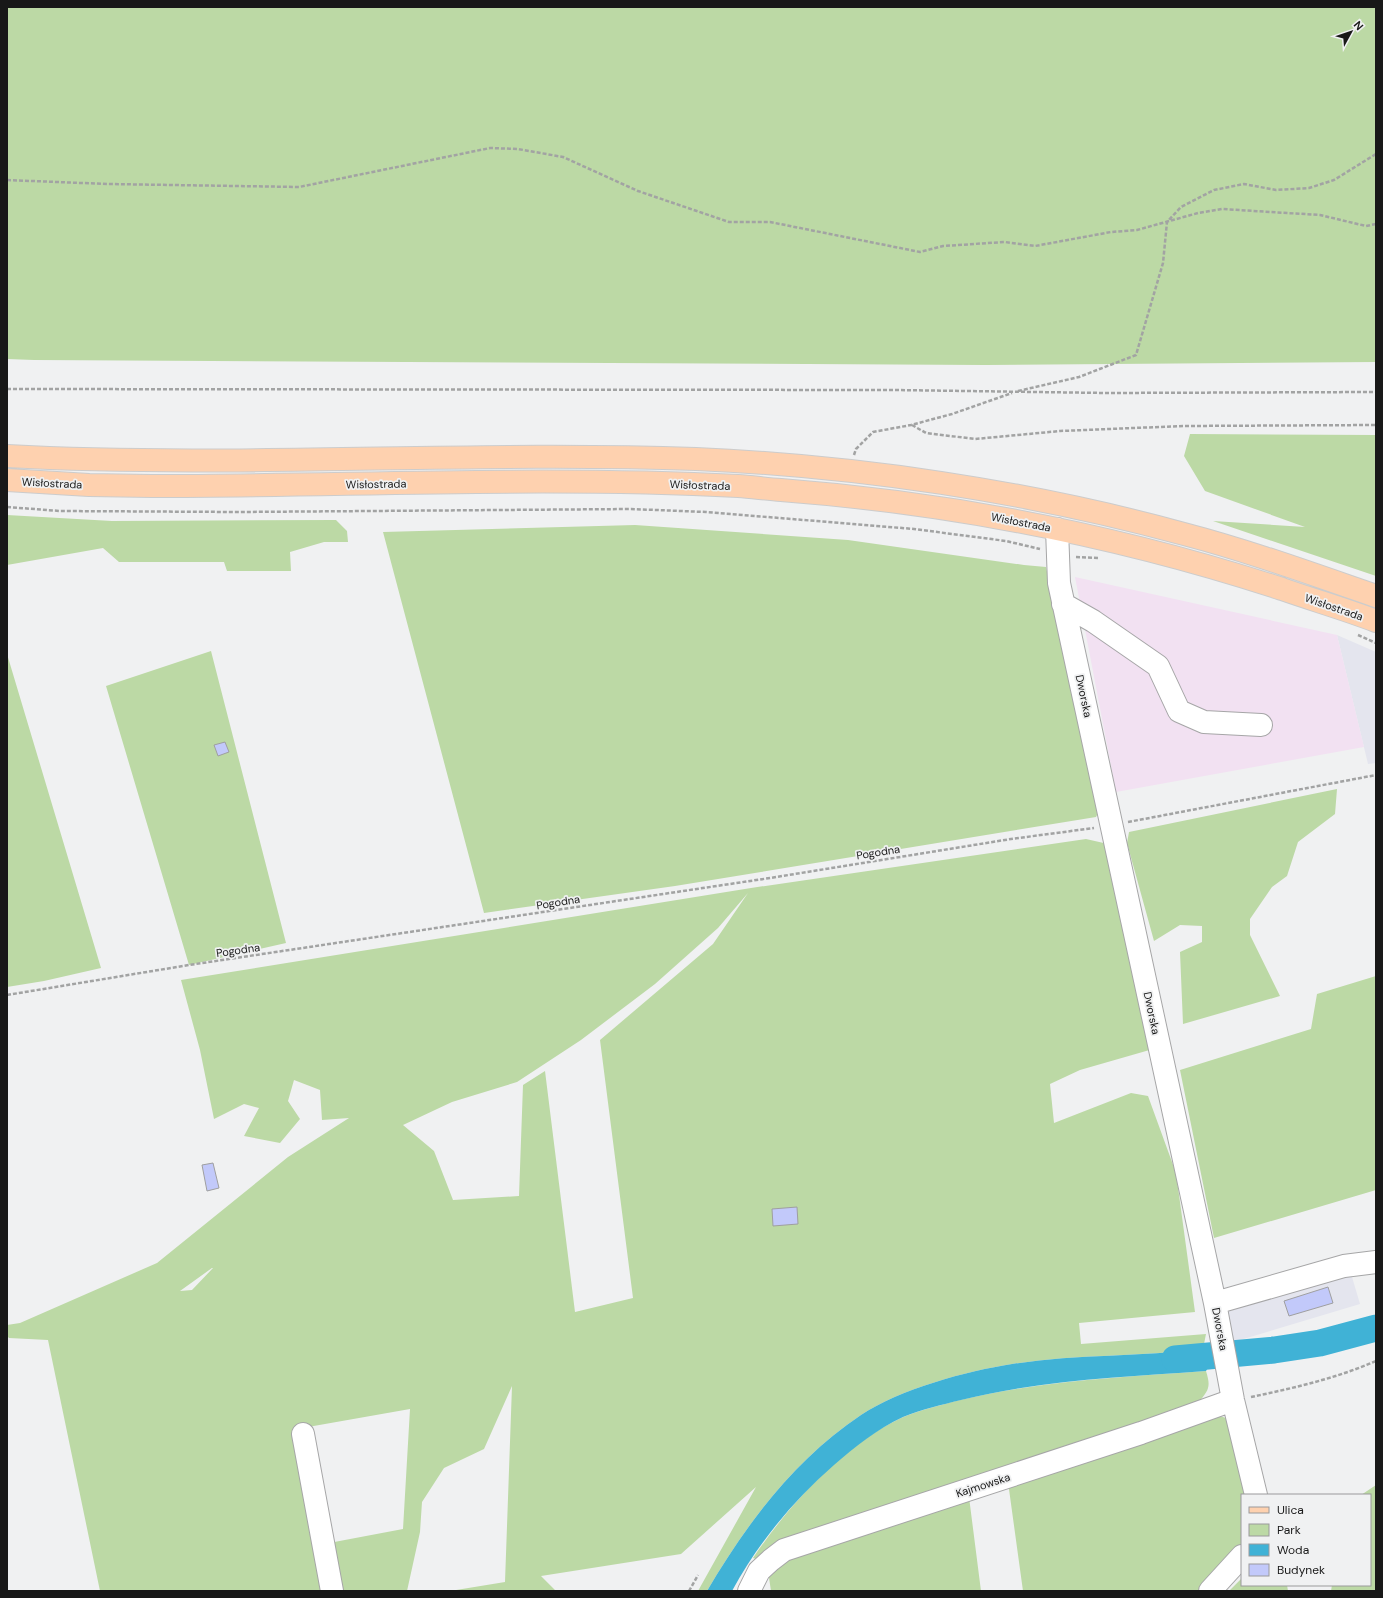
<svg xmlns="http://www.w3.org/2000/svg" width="1383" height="1598" viewBox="0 0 1383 1598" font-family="'DM Sans',sans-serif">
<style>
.built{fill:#e4e5ee}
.industrial{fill:#f2e1f2}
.green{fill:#bcd9a5;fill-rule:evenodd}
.water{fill:#40b2d6}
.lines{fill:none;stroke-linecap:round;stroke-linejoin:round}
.river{stroke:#40b2d6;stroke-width:27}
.building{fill:#c2c9fa;stroke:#9f9fa0}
.minor-casing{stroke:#a6a6a7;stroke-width:24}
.major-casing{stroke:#ccc;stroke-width:24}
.path{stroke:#a2a3a3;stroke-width:2.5;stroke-dasharray:4 2;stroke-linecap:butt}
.minor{stroke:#fff;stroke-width:22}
.major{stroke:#fed1af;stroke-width:22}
.labels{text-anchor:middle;stroke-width:3.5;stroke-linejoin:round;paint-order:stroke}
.street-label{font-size:11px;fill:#181818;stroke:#f0f1f2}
</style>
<rect width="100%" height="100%" fill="#f0f1f2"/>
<path class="built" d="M1337,635L1376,652V763L1368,764Z
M1347,1260L1360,1304L1230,1343L1220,1297Z"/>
<path class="industrial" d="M1075,577L1337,635L1364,747L1116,792Z"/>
<path class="green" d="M7,7H1376V362L986,365L34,360L7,359Z
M1190,434L1376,435V576L1213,521L1305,527L1205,491L1184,456Z
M7,515L112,521L336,520L347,531L348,542H324L290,552L291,571H227L224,562H119L103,548L7,565Z
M635,525L848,540L1024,565L1046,567L1099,811L1096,817L675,886L484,913L383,532Z
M211,651L286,943L189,965L106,686Z
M7,654L101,968L44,981L7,987Z
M1337,789L1335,814L1298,842L1287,876L1272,887L1250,919V935L1280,996L1183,1024L1180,952L1202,942V926L1180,925L1154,941L1127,843L1129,832Z
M1086,839L1108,844L1153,1049L1080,1070L1050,1084L1054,1123L1131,1093L1148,1096L1176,1173L1195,1312L1079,1323L1081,1344L1206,1334L1203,1349C1140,1357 1075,1354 1012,1364C967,1371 900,1389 861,1415C795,1459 747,1523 707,1591H698L756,1487L681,1554L541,1576L556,1591H450L505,1582L512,1386L484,1449L444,1468L422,1502L420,1532L407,1591H339L329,1543L403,1529L410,1409L308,1427L327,1591H100L48,1340L9,1338L7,1336V1325L20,1323L157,1263L288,1157L349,1118L322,1120L320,1090L294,1080L288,1101L300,1119L280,1143L244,1136L259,1108L244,1104L214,1119L200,1050L181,980L751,888ZM748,893L713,944L600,1040L633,1298L575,1312L545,1071L523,1085L519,1196L453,1200L434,1151L403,1125L452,1102L517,1082L581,1040L655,984L718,928ZM213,1268L192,1290L180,1291L212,1268Z
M1376,976V1190L1214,1238L1180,1070L1311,1029L1317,994Z
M1206,1371C1211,1387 1209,1390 1198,1403L761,1561L753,1558C789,1505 842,1446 901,1418C919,1410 938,1406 956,1401C1038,1381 1123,1377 1206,1371Z
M1212,1416L1223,1417L1231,1420L1250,1495H1242V1548L1204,1591H1023L1008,1482Z
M1376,1485V1591H1331L1332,1585H1370V1495H1361Z
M969,1497L981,1591H771L768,1571L782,1560Z
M1242,1578V1585H1287L1288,1591H1229Z"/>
<path class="water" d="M1203,1349L1212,1356V1361L1206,1371C1124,1377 1041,1380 961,1400C941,1405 922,1409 903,1417C877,1429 855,1447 834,1465C793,1501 758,1543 732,1591H707C747,1523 795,1459 861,1415C900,1389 967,1371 1012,1364C1075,1354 1140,1357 1203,1349Z"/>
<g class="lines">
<path class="river" d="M1175,1359L1274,1350L1320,1343L1376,1328"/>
</g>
<path class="building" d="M225,742L229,752L218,756L214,745Z
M213,1163L219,1188L207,1191L202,1165Z
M797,1207L798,1224L773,1226L772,1209Z
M1328,1287L1333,1303L1289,1316L1284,1301Z"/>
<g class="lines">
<defs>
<path id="minor" d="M1057,529L1059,583L1215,1303L1233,1400L1256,1495
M1063,604L1093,621L1158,666L1179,711L1204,722L1261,725
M1215,1303L1344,1266L1376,1262
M303,1434L332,1591
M749,1591L759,1571L771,1560L784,1550L1141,1433L1233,1400
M1210,1591L1242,1556"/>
<path id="major" d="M7,456C237,468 466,451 696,459C858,466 1027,491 1184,534C1249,551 1312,574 1376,596
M7,480L89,485L152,486C347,486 543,476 738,486C752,487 767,489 781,490C951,503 1120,536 1282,589C1313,600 1345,609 1376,621"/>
</defs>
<use href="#minor" class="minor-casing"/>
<use href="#major" class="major-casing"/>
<path class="path" d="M7,180L107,184L299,187L490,148L518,149L563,157L638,191L729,222H770L920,252L943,246L1005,242L1035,246L1111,232L1137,230L1198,213L1222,209L1320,215L1366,226L1376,224
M7,389L893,390L1107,393L1376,392
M1018,391L1079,377L1136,355L1163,263L1167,222L1181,207L1214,190L1244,184L1276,190L1309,188L1334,180L1376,154
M912,425L926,433L975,439L1060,431L1183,426L1376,425
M854,455L856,449L873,432L911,425L952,414L1012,393
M7,507L60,511L239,512L631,509L706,512L914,529L1006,541L1040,549
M1076,557L1099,558
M1358,635L1376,643
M1128,822L1376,775
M7,995L189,965L770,878L1011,839L1094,828
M1251,1397C1294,1388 1337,1378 1376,1361
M689,1591L698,1575"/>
<use href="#minor" class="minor"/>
<use href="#major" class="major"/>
</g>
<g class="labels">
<g class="street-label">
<text transform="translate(52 483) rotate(3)" y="4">Wisłostrada</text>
<text transform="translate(376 484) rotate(-1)" y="4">Wisłostrada</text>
<text transform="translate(700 485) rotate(2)" y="4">Wisłostrada</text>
<text transform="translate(1021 522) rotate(11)" y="4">Wisłostrada</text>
<text transform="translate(1334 607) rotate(19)" y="4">Wisłostrada</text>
<text transform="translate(1084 696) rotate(78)" y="4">Dworska</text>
<text transform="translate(878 852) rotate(-9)" y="4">Pogodna</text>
<text transform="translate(558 902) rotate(-9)" y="4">Pogodna</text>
<text transform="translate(238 950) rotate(-8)" y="4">Pogodna</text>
<text transform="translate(1152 1013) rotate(78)" y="4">Dworska</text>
<text transform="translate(1220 1329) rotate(79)" y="4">Dworska</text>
<text transform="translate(983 1485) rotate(-18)" y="4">Kajmowska</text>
</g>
</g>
<rect width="1383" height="1598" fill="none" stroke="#181818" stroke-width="16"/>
<rect x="1241" y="1494" width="130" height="92" fill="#f0f1f2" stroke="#9a9a9b"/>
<rect x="1249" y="1507" width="20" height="6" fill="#fed1af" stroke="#9a9a9b"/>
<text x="1277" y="1514" font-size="12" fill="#181818">Ulica</text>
<rect x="1249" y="1524" width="20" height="12" fill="#bcd9a5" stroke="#9a9a9b"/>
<text x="1277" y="1534" font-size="12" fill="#181818">Park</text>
<rect x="1249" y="1544" width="20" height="12" fill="#40b2d6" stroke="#9a9a9b"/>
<text x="1277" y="1554" font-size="12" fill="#181818">Woda</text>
<rect x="1249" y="1564" width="20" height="12" fill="#c2c9fa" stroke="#9a9a9b"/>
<text x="1277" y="1574" font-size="12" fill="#181818">Budynek</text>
<g transform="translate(1351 32) rotate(50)" stroke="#f0f1f2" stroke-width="3" paint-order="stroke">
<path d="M0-3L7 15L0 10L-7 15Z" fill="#181818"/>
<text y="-6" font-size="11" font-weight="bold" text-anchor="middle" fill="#181818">N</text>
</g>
</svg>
